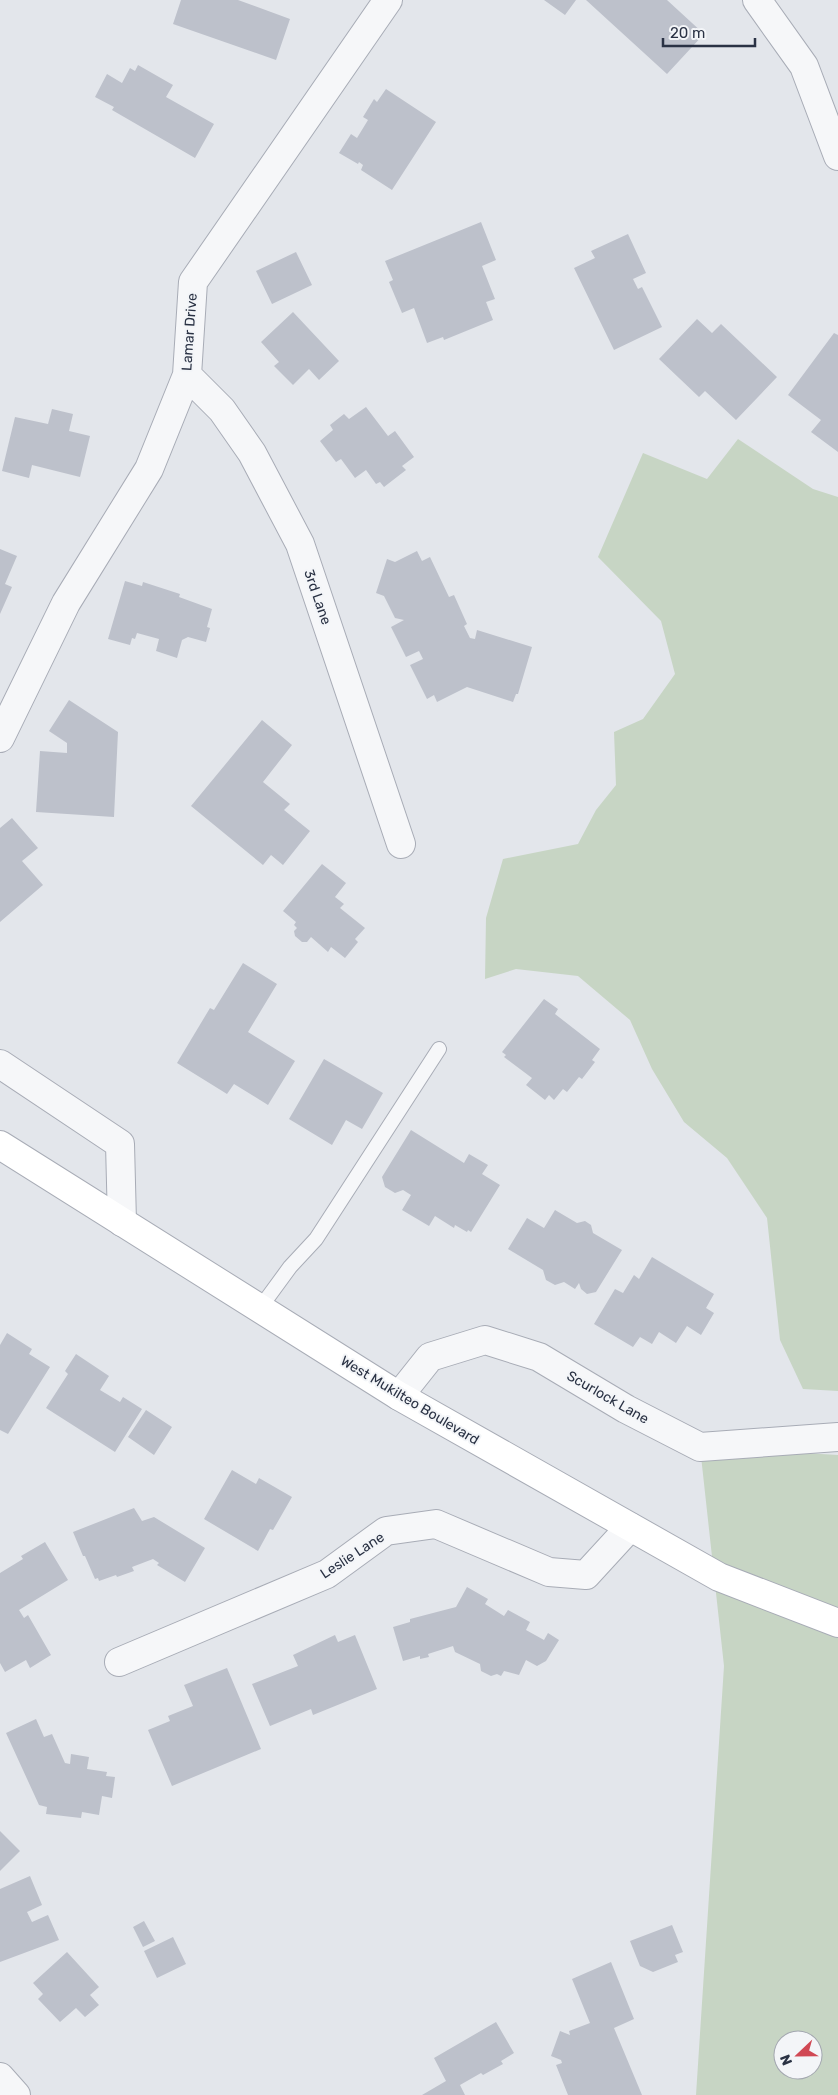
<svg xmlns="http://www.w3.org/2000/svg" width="838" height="2095" viewBox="0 0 838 2095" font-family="Rubik,sans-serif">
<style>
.green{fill:#c7d5c4;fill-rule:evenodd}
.building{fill:#bdc1cb}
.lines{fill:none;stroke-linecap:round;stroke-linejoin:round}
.lane-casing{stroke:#a8acb6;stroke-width:16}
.street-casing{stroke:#a8acb6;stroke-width:30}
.secondary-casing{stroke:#a8acb6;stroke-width:30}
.lane{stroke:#f6f7f9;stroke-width:14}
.street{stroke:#f6f7f9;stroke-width:28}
.secondary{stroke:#fff;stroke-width:28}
.labels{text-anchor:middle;stroke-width:4;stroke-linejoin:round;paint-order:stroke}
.street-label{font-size:14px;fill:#2a3244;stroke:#f3f5f8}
</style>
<rect width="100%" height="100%" fill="#e3e6eb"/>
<path class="green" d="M738,439L813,489L838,497V1391L803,1389L780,1340L767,1218L727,1158L684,1122L652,1069L630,1020L578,976L516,969L485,979L486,918L503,859L578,844L596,810L616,785L614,732L643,719L675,674L661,621L598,557L643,453L707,479Z
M700,1447L838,1455V2095H696L724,1666ZM783,2040H813V2070H783Z"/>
<path class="building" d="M181,0H238L290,19L276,60L173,24Z
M544,0H576L565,15Z
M586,0H667L704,34L667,74Z
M138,65L173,85L166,97L214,124L195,158L112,110L114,107L95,97L107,74L122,83L130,68L135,71Z
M386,89L436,122L392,190L361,170L363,165L359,162L358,164L339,153L351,134L357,138L368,120L363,117L374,99L377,102Z
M481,222L496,260L482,266L495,299L486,302L493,320L444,340L443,337L427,343L414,308L402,313L389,282L393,280L385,261Z
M628,234L646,273L633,279L638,289L642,287L662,327L614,350L574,268L595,258L591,251Z
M296,252L312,285L272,304L256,271Z
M293,312L339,361L319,380L309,369L293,385L274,366L279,362L261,342Z
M697,319L712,333L721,324L777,377L736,420L705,391L699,397L659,359Z
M834,333L838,335V452L811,432L821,420L788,395Z
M366,407L388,436L395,431L414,457L402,466L406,470L384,487L380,482L376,484L366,470L355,478L341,459L336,462L320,441L333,430L330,425L344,414L349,419Z
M52,409L73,414L69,431L90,436L80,477L32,465L29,478L2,471L15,417L48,424Z
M0,549L17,556L5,584L12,587L0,614Z
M417,551L422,561L430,557L449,597L454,595L467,624L464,626L470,638L475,639L477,630L532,647L518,694H516L513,702L467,687L437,702L434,695L427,699L410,665L423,659L419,651L406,657L391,627L404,620L395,618L384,596L376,593L387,559L395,562Z
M125,581L142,586L143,582L180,594L179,597L212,609L207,627L210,628L206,642L188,637L182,640L177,658L156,651L159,639L137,633L135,639L132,638L130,645L108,639Z
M69,700L118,732L114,817L36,812L40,751L67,753V743L49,731Z
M262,720L292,745L263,782L290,804L284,810L310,831L283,865L271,855L263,865L191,806Z
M12,818L38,848L22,861L43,885L0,922V828Z
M322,864L346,883L335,897L344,904L340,908L365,928L355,939L358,942L345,958L331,947L328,952L311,937L307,942H302L295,936L294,931L297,928L294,925L296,922L283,911Z
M243,963L277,984L248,1032L295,1061L268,1105L234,1084L227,1094L177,1063L210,1008L214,1010Z
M544,999L558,1009L555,1014L600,1049L592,1060L595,1062L582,1079L579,1077L567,1092L563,1089L554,1100L549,1095L545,1100L526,1085L532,1078L504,1057L506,1055L502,1052Z
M324,1059L383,1093L362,1129L346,1120L332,1145L289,1119Z
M411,1130L464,1163L469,1154L488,1165L482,1174L500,1185L471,1232L468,1230L467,1232L455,1225L454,1228L435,1216L429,1226L402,1210L411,1195L403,1190L395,1193L385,1187L382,1177Z
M555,1210L577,1223L585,1221L591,1225L593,1233L622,1250L596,1292L587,1294L581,1289L579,1283L575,1289L564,1282L555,1285L546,1280L543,1270L508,1249L527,1218L544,1228Z
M652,1257L714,1294L706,1308L714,1313L701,1335L687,1326L676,1343L659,1332L652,1344L640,1337L633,1347L594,1324L615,1289L623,1293L634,1275L639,1279Z
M7,1333L32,1349L29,1354L50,1367L8,1434L0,1430V1345Z
M76,1354L109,1376L100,1390L120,1402L123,1397L142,1409L115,1452L46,1408L68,1374L65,1371Z
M146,1410L172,1427L154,1455L128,1437Z
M232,1470L256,1484L259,1478L292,1497L273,1530L270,1529L258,1551L204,1519Z
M134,1508L142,1521L154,1517L205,1548L185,1582L157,1565L159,1563L153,1559L132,1567L134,1571L117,1577L116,1575L99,1581L98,1578L95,1579L85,1556H83L73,1532Z
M45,1542L68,1580L19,1610L24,1618L28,1615L51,1655L30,1668L26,1660L5,1672L0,1663V1573L23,1559L21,1556Z
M467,1587L488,1599L485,1604L504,1616L508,1610L530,1622L526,1630L544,1640L548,1633L559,1640L546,1661L537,1666L526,1660L519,1675L504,1671L501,1676L497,1674L491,1676L481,1671L480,1664L455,1652L453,1646L428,1654L429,1657L420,1659V1656L403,1661L393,1627L410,1622V1619L456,1607Z
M335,1635L338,1642L355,1635L377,1689L313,1715L311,1709L270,1726L252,1684L298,1666L293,1655Z
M227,1668L261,1749L172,1786L148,1730L170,1721L168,1716L193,1706L184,1685Z
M36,1719L44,1737L52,1734L65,1763L70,1764L71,1754L89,1757L87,1769L107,1772L106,1776L115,1777L112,1798L102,1796L99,1815L82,1812L81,1818L46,1814L47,1807L39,1805L6,1733Z
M0,1831L20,1851L0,1871Z
M30,1876L42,1905L27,1912L32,1922L48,1915L59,1940L0,1962V1889Z
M144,1921L155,1941L143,1947L133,1927Z
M672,1925L683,1952L675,1955L678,1962L653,1972L640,1966L630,1941Z
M173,1937L186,1964L157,1978L144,1951Z
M67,1952L99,1987L90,1995L99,2005L85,2017L76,2008L60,2022L38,1999L43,1994L33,1983Z
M611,1962L634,2019L614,2028L642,2095H568L556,2065L562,2063L561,2060L551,2056L560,2031L570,2035L569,2031L590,2023L572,1979Z
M496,2022L514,2053L501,2061L503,2064L483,2075L481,2073L460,2085L465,2095H422L446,2081L434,2058Z"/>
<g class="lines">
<defs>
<path id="lane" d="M260,1308L290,1267L316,1239L439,1049"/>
<path id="street" d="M757,0L804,66L838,156
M187,375L222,410L252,453L300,544L401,844
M0,738L66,603L149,469L187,375L193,282L388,0
M0,1064L120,1144L122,1222
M399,1396L430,1357L485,1340L539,1357L626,1409L700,1447L838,1437
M119,1662L327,1574L386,1531L436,1524L549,1572L586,1575L630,1527
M0,2077L16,2095"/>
<path id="secondary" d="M0,1145L399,1396L719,1577L838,1623"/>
</defs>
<use href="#lane" class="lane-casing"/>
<use href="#street" class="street-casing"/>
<use href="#secondary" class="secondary-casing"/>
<use href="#lane" class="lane"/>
<use href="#street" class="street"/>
<use href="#secondary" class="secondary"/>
</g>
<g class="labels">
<g class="street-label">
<text transform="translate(189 332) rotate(-86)" y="5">Lamar Drive</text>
<text transform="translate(318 597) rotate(71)" y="5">3rd Lane</text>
<text transform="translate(608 1397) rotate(30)" y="5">Scurlock Lane</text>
<text transform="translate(410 1400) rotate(31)" y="5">West Mukilteo Boulevard</text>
<text transform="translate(352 1555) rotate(-33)" y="5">Leslie Lane</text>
</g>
</g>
<g transform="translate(798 2055) rotate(248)"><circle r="24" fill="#f3f5f8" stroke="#a3a7b0"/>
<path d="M0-4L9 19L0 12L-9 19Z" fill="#d04854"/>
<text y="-8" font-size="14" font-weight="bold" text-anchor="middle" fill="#2a3244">N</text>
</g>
<path d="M663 38v8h92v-8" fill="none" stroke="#2a3244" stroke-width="2.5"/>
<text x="670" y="38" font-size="15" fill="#2a3244" stroke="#f3f5f8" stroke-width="4" paint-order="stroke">20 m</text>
</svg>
